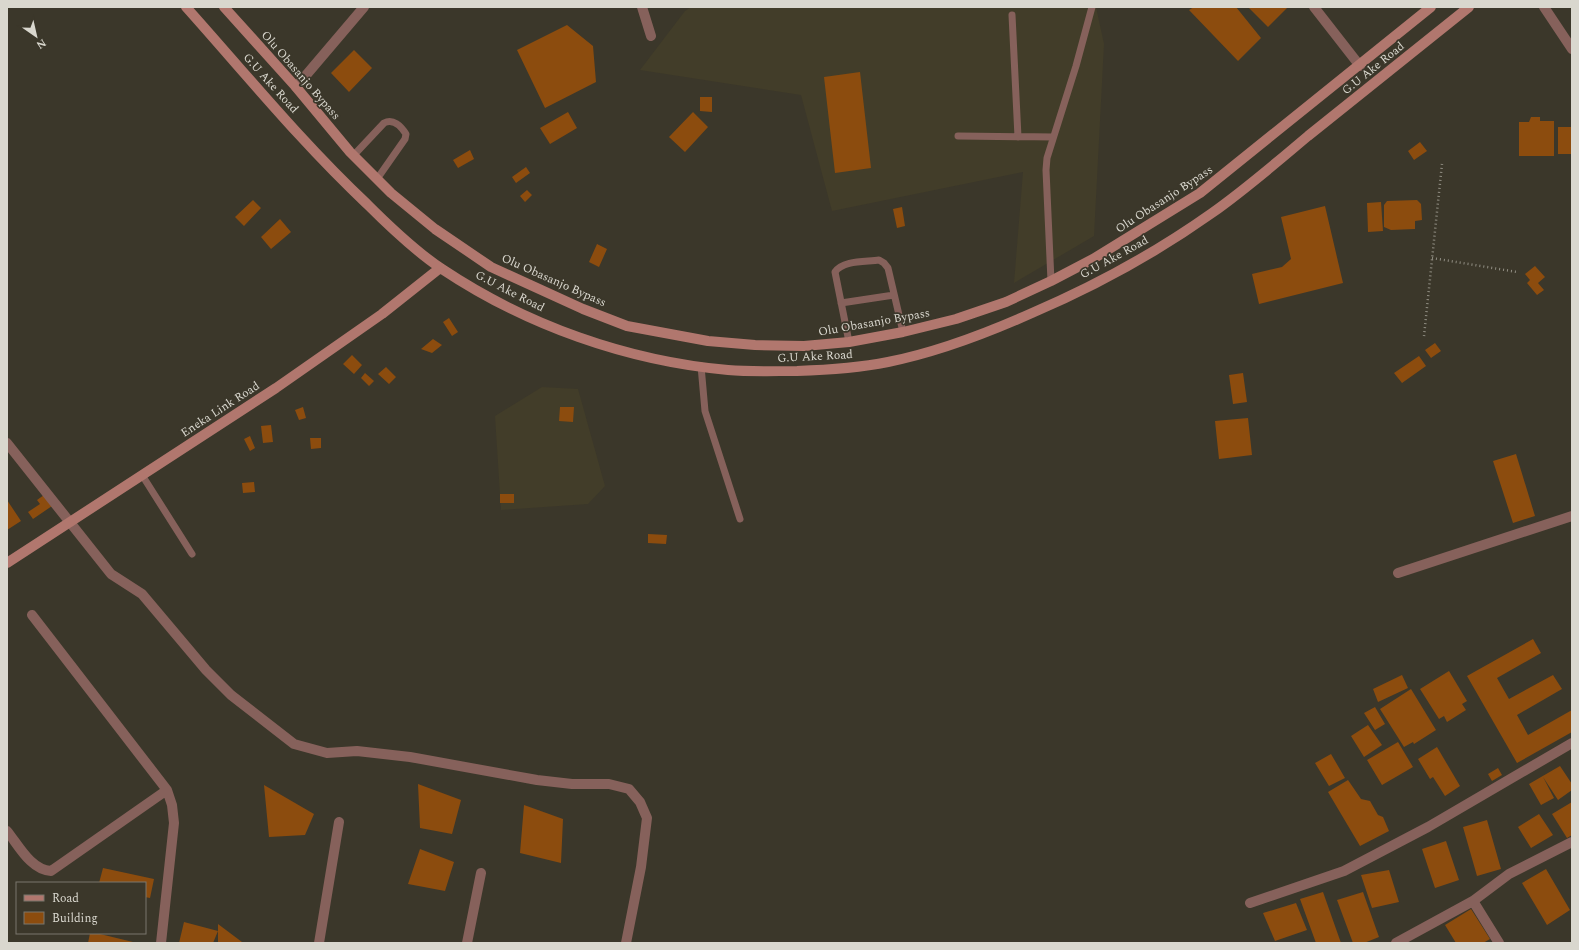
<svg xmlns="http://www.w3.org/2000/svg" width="1579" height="950" viewBox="0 0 1579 950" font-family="Spectral,serif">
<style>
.built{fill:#423d29}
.building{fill:#8c4c0e}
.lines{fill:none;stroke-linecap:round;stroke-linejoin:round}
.path{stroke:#918e83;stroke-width:2.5;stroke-dasharray:1 3;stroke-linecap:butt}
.lane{stroke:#86615b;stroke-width:7}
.street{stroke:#86615b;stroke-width:10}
.secondary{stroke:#b1776e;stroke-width:10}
.labels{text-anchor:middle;stroke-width:3.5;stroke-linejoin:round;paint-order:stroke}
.street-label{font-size:12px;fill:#d9d7ce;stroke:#3b372a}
</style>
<rect width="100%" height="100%" fill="#3b372a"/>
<path class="built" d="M691,7H1096L1104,44L1094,236L1014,283L1023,172L832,211L801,95L640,70L685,11Z
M542,387L578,389L605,486L588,504L501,510L495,416Z"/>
<path class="building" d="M1194,7H1236L1261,38L1238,61L1189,10Z
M1248,7H1288L1268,27Z
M567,25L593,46L596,82L545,108L517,50Z
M354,50L372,68L349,92L331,73Z
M860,72L871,168L835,173L824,77Z
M700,97H712V112L700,111Z
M568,112L577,128L550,144L540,128Z
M693,112L708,127L685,152L669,137Z
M1531,117H1540V121H1554V156H1519V122H1529Z
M1558,127H1572V154H1558Z
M1420,142L1427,151L1414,160L1408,151Z
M470,150L474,159L458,168L453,160Z
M526,167L530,173L516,183L512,177Z
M527,190L532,195L525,202L520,196Z
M253,200L261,208L244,226L235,217Z
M1417,200L1421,204L1422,220L1415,221V229L1391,230L1384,227V205L1387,201Z
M1381,202L1383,231L1368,232L1367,203Z
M1325,206L1343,283L1259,304L1252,274L1282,267L1291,259L1281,217Z
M902,207L905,226L897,228L893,209Z
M280,219L291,232L271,249L261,237Z
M597,244L607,249L599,267L589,262Z
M1535,266L1545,277L1538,283L1544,290L1537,295L1527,283L1530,280L1525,274Z
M449,318L458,332L452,336L443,322Z
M433,339L442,345L432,353L421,349Z
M1435,343L1441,351L1431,358L1425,350Z
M352,355L362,365L354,374L343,364Z
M1419,356L1426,366L1402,383L1394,373Z
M386,367L396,377L389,384L378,374Z
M365,373L374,381L369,386L361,378Z
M1243,373L1247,402L1233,404L1229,375Z
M303,407L306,418L299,420L295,410Z
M560,407H574L573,422L559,421Z
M1248,418L1252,455L1219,459L1215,421Z
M271,425L273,442L263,443L261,426Z
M250,436L255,448L250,451L244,439Z
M310,438H321V448L311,449Z
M1516,454L1535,516L1513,523L1493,461Z
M254,482L255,492L243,493L242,483Z
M500,494H514V503H500Z
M44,495L52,506L33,519L28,512L40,504L37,500Z
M7,500L21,521L7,530Z
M648,534L667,535L666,544L648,543Z
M1533,639L1541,653L1497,678L1509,699L1553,675L1562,689L1517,715L1528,735L1572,710V732L1517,763L1467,676Z
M1449,671L1467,701L1462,704L1466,710L1447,722L1444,716L1439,719L1420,689Z
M1402,675L1408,688L1378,702L1373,689Z
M1411,689L1436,730L1414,744L1413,742L1404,747L1380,709Z
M1375,707L1385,724L1375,730L1364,713Z
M1368,725L1382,745L1364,757L1351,736Z
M1398,742L1413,767L1382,785L1367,760Z
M1437,747L1460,786L1445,796L1433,777L1430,779L1418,759Z
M1331,754L1345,778L1329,786L1315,763Z
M1560,766L1572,784V790L1558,800L1543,777L1554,798L1541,805L1529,784Z
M1498,768L1502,775L1492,781L1488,774Z
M1348,780L1361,799L1370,801L1378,815L1383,817L1389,831L1360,846L1328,792Z
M418,784L461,800L452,834L420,828Z
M264,785L314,814L305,835L269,837Z
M1572,802V835L1567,838L1552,814Z
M524,805L563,819L561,863L520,853Z
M1539,814L1553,835L1531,848L1518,827Z
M1487,820L1501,869L1477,876L1463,827Z
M1446,841L1459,880L1435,888L1422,849Z
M420,849L454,862L445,891L408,884Z
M103,868L154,879L150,898L145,897V883H99Z
M1546,869L1570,910L1547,925L1522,883Z
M1389,870L1399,902L1372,908L1361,875Z
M1323,892L1341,943H1316L1300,899Z
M1363,892L1379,937L1364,943H1353L1337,900Z
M1296,903L1307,930L1275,941L1263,913Z
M1471,909L1490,939L1483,943H1456L1445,925Z
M184,922L218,931V924L242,942V943H218V931L213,943H179Z
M90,933H96L137,943H88Z"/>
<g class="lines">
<path class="path" d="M1432,258L1517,272
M1424,336L1442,164"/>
<path class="lane" d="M1012,15L1018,137
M958,136L1053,137
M353,156L384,123C393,118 401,126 406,134L405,139L377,179
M1051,281L1046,170L1047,158L1076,66L1092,7
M841,303L894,295
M849,342L835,272C843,260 866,262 879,260L884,263L888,268L903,332
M701,366L705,411L740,519
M142,475L192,554"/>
<path class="street" d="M642,7L651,36
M1314,7L1360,66
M1544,7L1572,49
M296,87L364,7
M7,443L111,574L142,594L206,670L231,695L294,744L327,753L357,751L410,757L537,780L572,784H609L629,789L640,802L647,818L641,867L626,943
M1398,573L1572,516
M32,615L167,790L172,805L174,823L161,943
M7,831C19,846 31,870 51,871L167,790
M1473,901L1499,943
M1250,903L1344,871L1428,827L1572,743
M319,943L339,822
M467,943L481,873
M1396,943L1473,901L1509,874L1572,842"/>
<path class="secondary" d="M186,7C245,73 302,143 367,204C390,227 415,251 442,269C526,325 627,361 728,370C751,372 774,371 797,371C827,370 858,368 888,362C938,352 985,334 1032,313C1095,286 1157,252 1212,213C1246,189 1277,162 1308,136C1362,93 1416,50 1469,7
M224,7L296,87L350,152L391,193L435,229L491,267L583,309L627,326L708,341L755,345L804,346L849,342L903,332L956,319L1006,302L1051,281L1093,259L1200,193L1431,7
M7,563L276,388L382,314L440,268"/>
</g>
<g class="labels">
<g class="street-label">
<text transform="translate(1373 68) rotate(-39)" y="4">G.U Ake Road</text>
<text transform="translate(301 75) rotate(49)" y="4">Olu Obasanjo Bypass</text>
<text transform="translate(271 83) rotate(48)" y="4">G.U Ake Road</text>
<text transform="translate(1164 199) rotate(-33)" y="4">Olu Obasanjo Bypass</text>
<text transform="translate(1114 257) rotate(-29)" y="4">G.U Ake Road</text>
<text transform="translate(554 280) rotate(24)" y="4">Olu Obasanjo Bypass</text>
<text transform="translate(510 291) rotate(27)" y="4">G.U Ake Road</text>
<text transform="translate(874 322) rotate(-10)" y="4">Olu Obasanjo Bypass</text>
<text transform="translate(815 356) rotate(-3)" y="4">G.U Ake Road</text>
<text transform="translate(220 409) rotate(-33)" y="4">Eneka Link Road</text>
</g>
</g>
<rect width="1579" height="950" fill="none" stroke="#d9d7ce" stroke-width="16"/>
<rect x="16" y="882" width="130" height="52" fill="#3b372a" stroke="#7a776c"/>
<rect x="24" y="895" width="20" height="6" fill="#b1776e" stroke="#7a776c"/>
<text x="52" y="902" font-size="12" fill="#d9d7ce">Road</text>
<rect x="24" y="912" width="20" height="12" fill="#8c4c0e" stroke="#7a776c"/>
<text x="52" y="922" font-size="12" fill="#d9d7ce">Building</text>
<g transform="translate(36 36) rotate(146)" stroke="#3b372a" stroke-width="3" paint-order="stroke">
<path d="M0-3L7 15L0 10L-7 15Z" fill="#d9d7ce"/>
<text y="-6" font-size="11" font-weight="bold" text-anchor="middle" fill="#d9d7ce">N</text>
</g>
</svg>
